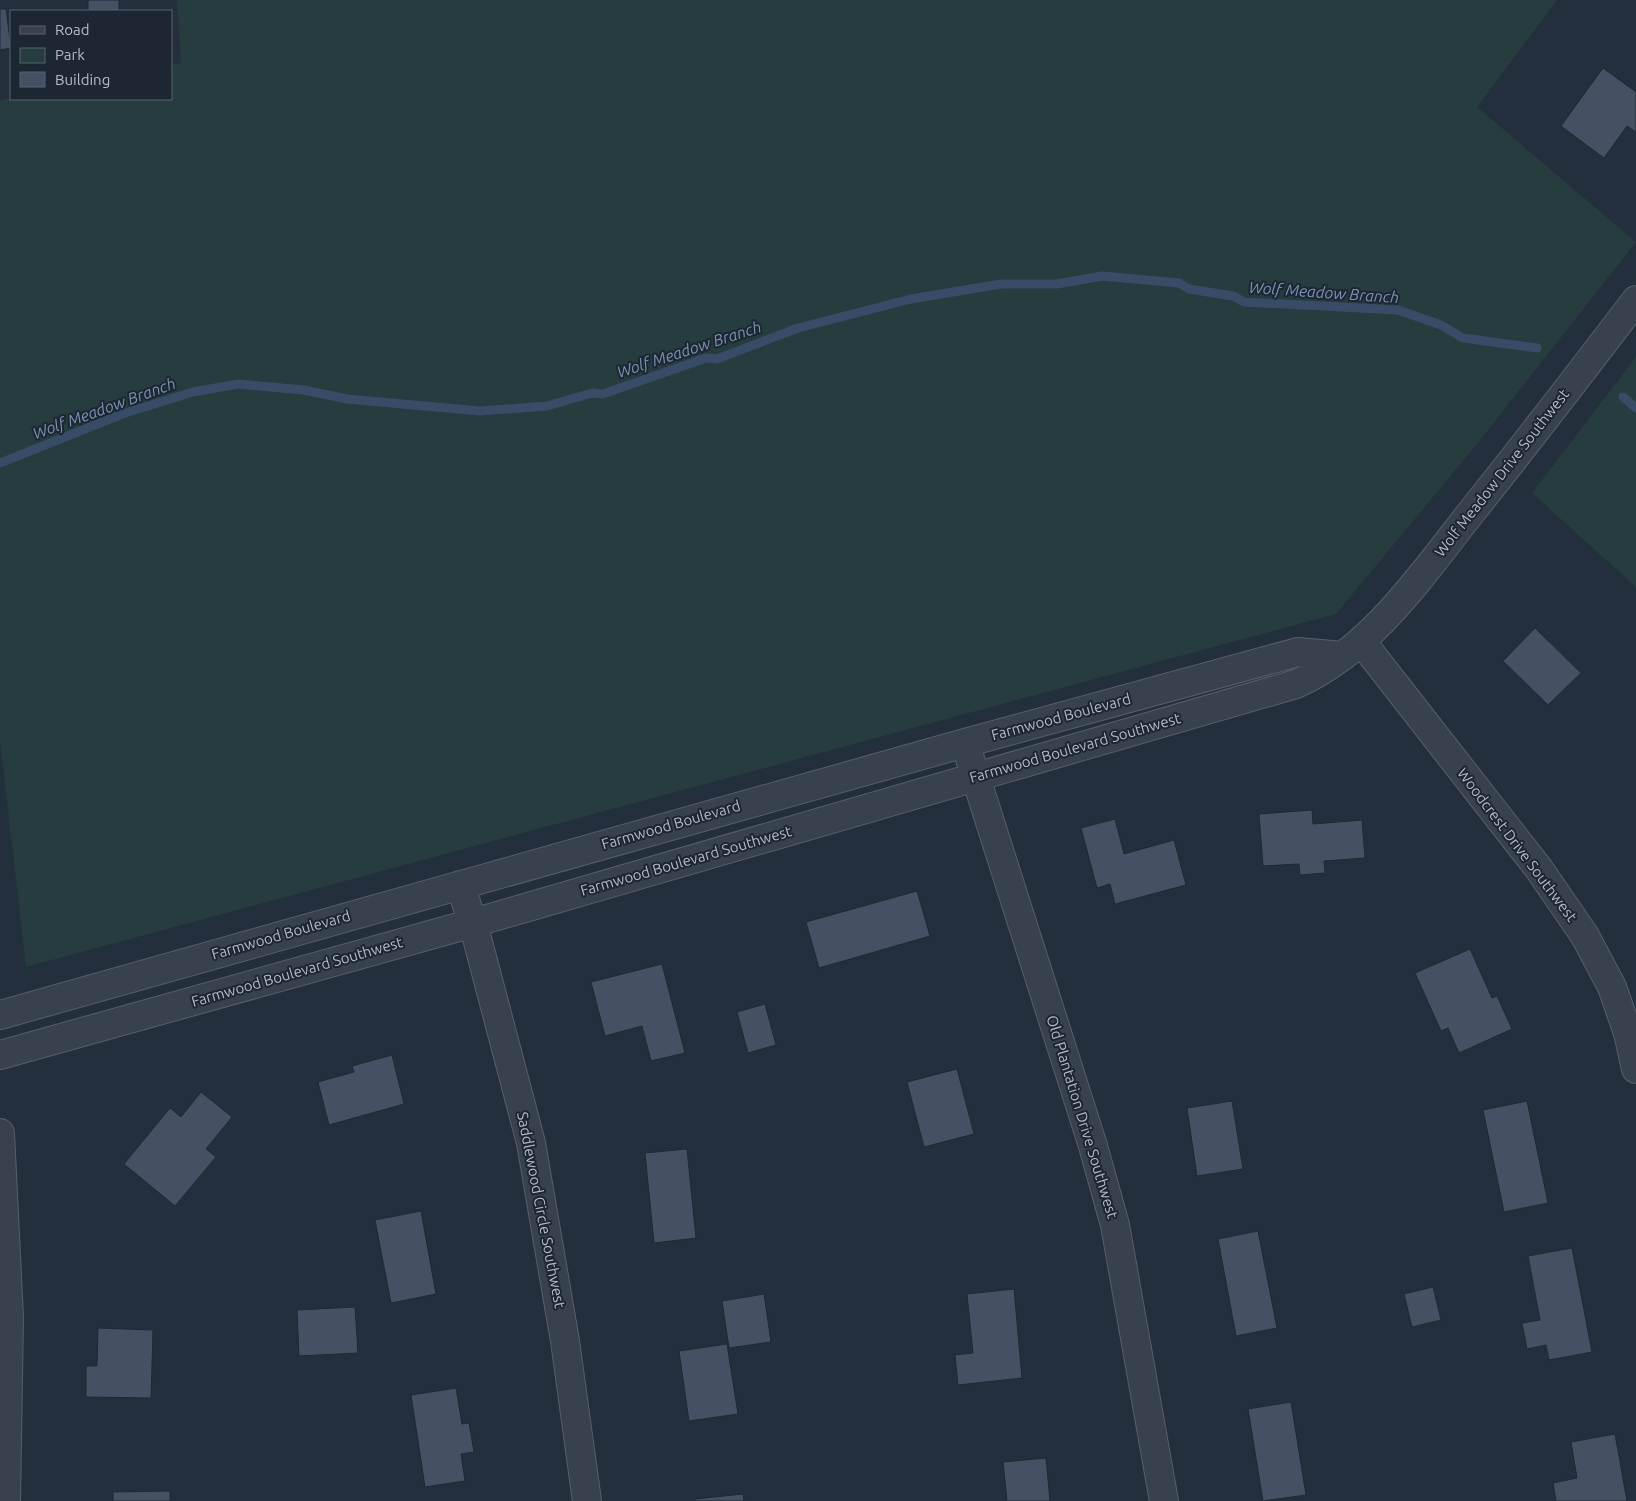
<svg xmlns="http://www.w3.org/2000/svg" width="1636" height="1501" viewBox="0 0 1636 1501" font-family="Ubuntu,sans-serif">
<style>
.green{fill:#263c3f}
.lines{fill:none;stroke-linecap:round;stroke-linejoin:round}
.stream{stroke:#394c67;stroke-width:9}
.building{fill:#455162;stroke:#1f2835}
.minor-casing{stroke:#565f6c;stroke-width:30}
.tertiary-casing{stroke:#565f6c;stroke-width:30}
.minor{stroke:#38414e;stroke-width:28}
.tertiary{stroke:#38414e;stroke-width:28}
.labels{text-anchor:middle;stroke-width:4;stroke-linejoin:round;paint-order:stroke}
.street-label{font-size:15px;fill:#b4bcc9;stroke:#1d2633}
.water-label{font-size:16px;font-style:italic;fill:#7c92b1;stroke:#1d2633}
</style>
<rect width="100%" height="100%" fill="#242f3e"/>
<path class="green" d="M177,0H1557L1477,107L1636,242L1477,444L1336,614L26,967L0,740V100L11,98L171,99V65L181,63Z
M1636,357V587L1532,493Z"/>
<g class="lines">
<path class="stream" d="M1623,397L1636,408
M0,463L125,413L193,392L238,384L304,390L347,399L480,411L547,406L592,393L603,394L706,358L717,359L798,328L911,299L1001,284H1057L1102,276L1179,283L1189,289L1233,296L1244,302L1398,310L1441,325L1463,338L1537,348"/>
</g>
<path class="building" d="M88,0H119V11H88Z
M0,9H6L11,48L0,50Z
M1603,68L1636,92V132L1627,126L1604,158L1561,126Z
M1535,628L1581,673L1548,705L1503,661Z
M1312,810L1313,824L1362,820L1365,858L1324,861L1325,873L1300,875L1299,864L1263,866L1259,814Z
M1115,819L1124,854L1174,840L1186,885L1115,904L1110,884L1097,888L1081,828Z
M917,891L930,936L819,968L806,922Z
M1470,949L1492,998L1497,996L1512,1029L1459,1053L1448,1028L1441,1031L1415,973Z
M662,964L685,1053L651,1061L642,1026L605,1036L591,982Z
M765,1004L776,1045L748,1053L737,1012Z
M392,1055L404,1104L329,1125L318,1082L354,1072L352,1066Z
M957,1069L974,1134L924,1147L907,1082Z
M201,1092L232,1117L206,1149L216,1157L175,1206L124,1164L170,1108L181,1117Z
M1232,1101L1243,1169L1197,1176L1187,1108Z
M1527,1101L1548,1203L1504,1212L1483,1110Z
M687,1149L696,1238L654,1243L645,1153Z
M421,1211L436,1294L391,1303L375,1220Z
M1258,1231L1277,1328L1236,1336L1218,1239Z
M1572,1248L1592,1352L1549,1360L1546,1345L1527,1349L1522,1323L1540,1320L1528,1256Z
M1433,1287L1441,1320L1412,1327L1404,1294Z
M1014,1289L1022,1378L958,1385L955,1355L973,1353L967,1294Z
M764,1294L771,1342L729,1348L722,1301Z
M355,1307L358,1353L299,1356L297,1310Z
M98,1328L153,1330L151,1398L86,1397V1366H97Z
M727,1344L738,1414L689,1421L679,1351Z
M456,1388L462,1424L469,1423L474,1452L461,1454L465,1481L425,1487L411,1395Z
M1291,1402L1306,1495L1263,1501L1248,1409Z
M1615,1434L1627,1501H1556L1553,1483L1577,1478L1571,1442Z
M1046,1458L1050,1501H1007L1003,1462Z
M170,1491V1501H113V1492Z
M743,1494L744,1501H695V1499Z"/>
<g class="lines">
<defs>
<path id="minor" d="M1361,641L1539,869L1585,936L1612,987L1628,1033L1636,1069
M970,759L1093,1146L1115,1225L1164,1501
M460,885L473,923L531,1143L565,1341L587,1501
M0,1015L965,743L1298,652L1343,656
M0,1055L473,923L1296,684C1372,650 1423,573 1473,510C1528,441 1582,371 1636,300"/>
<path id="tertiary" d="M0,1133L9,1318L6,1501"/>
</defs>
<use href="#minor" class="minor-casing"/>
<use href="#tertiary" class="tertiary-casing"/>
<use href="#minor" class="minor"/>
<use href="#tertiary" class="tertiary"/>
</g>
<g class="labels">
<g class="street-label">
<text transform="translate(1502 473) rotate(-52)" y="5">Wolf Meadow Drive Southwest</text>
<text transform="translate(1061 717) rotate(-15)" y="5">Farmwood Boulevard</text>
<text transform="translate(1075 748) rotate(-16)" y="5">Farmwood Boulevard Southwest</text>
<text transform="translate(671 825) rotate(-16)" y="5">Farmwood Boulevard</text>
<text transform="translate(1517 845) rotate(53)" y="5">Woodcrest Drive Southwest</text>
<text transform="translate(686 861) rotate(-16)" y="5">Farmwood Boulevard Southwest</text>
<text transform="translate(281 935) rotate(-16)" y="5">Farmwood Boulevard</text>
<text transform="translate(297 972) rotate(-16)" y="5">Farmwood Boulevard Southwest</text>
<text transform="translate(1082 1117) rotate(73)" y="5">Old Plantation Drive Southwest</text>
<text transform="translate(541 1210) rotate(79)" y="5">Saddlewood Circle Southwest</text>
</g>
<g class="water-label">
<text transform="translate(1324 292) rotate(4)" y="6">Wolf Meadow Branch</text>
<text transform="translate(689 349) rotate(-18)" y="6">Wolf Meadow Branch</text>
<text transform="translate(104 408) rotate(-20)" y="6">Wolf Meadow Branch</text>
</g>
</g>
<rect x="10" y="10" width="162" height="90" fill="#1d2633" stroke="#59626f"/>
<rect x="20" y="26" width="25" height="8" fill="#38414e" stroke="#59626f"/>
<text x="55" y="35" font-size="15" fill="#b4bcc9">Road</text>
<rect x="20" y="48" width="25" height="15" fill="#263c3f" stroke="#59626f"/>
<text x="55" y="60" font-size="15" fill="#b4bcc9">Park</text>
<rect x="20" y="72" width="25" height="15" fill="#455162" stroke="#59626f"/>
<text x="55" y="85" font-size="15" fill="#b4bcc9">Building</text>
</svg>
